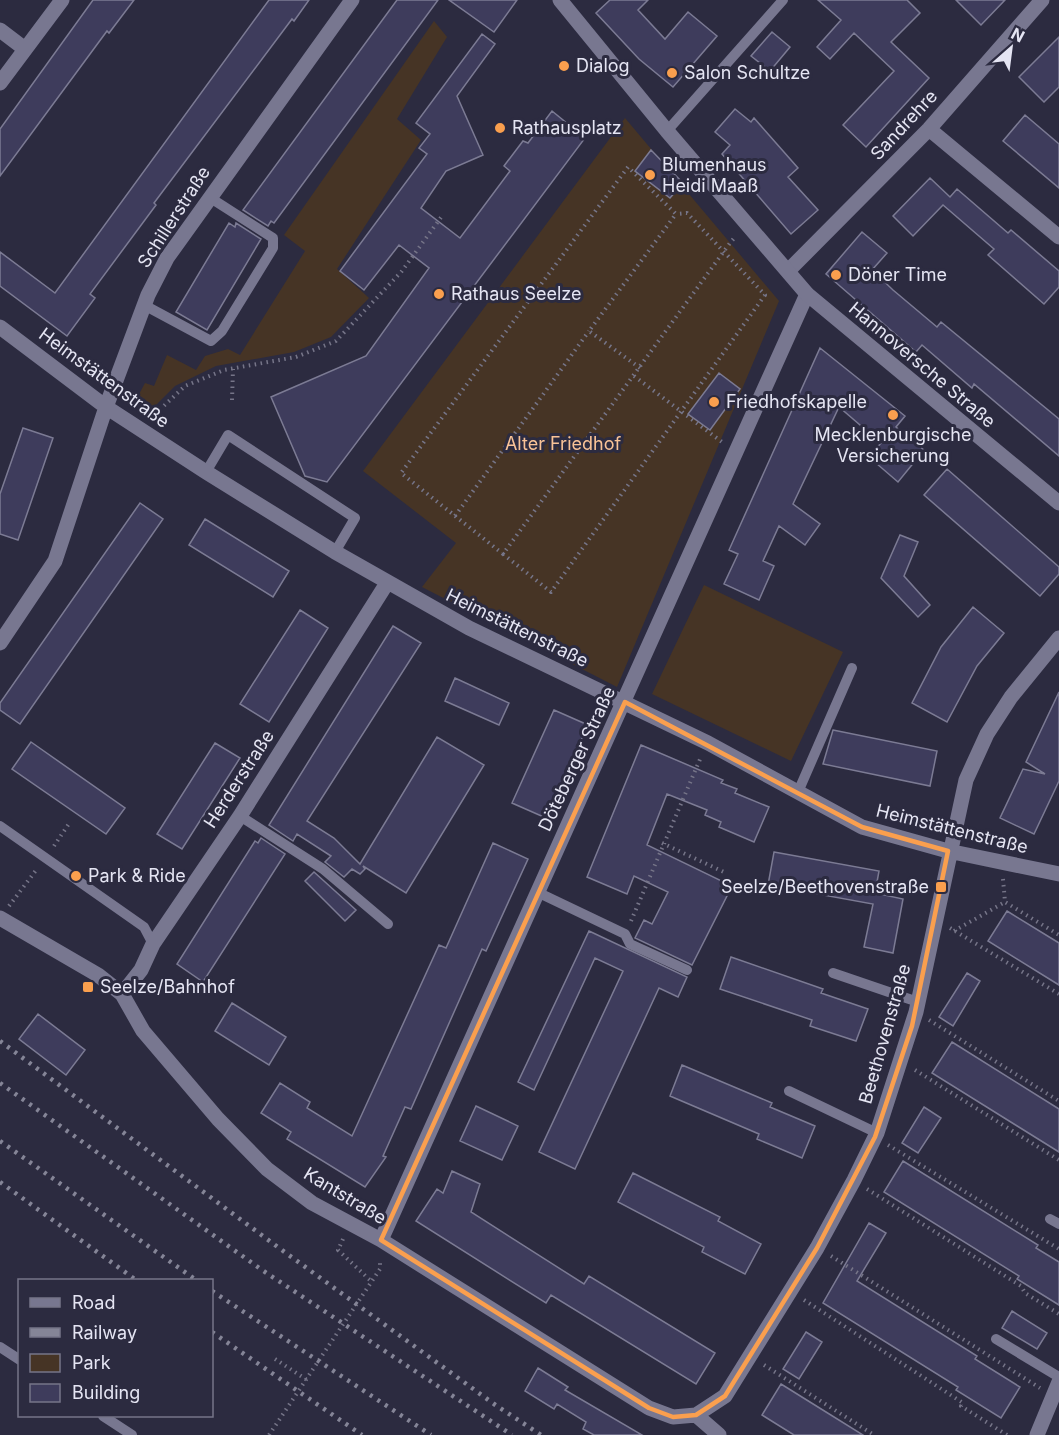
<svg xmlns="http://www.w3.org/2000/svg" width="1059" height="1435" viewBox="0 0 1059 1435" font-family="Inter,sans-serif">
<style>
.green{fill:#463425}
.building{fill:#3e3c5c;stroke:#7c7b94;stroke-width:1.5}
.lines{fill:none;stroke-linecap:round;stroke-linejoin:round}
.path{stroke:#767588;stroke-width:4;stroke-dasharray:1.5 4.5;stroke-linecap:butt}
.lane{stroke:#787790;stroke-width:10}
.street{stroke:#787790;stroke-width:15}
.secondary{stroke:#787790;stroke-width:15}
.rail{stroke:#858597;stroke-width:4.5;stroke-dasharray:3 6;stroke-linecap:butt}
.marked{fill:none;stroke:#fa9f4e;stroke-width:4.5;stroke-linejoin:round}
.poi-dot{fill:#fa9f4e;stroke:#2c2b40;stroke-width:2}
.labels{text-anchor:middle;stroke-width:6;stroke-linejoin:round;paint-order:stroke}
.poi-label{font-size:18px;fill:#e5e5f3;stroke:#2c2b40;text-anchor:start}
.street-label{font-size:18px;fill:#e5e5f3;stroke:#2c2b40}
.park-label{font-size:18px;fill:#f9c397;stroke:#2c2b40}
</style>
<rect width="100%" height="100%" fill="#2c2b40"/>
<path class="green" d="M434,21L447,37L397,119L421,140L337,269L369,298L331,337L294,352L216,366L175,386L152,409L137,398L145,383L154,386L167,355L196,370L205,356L228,349L240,355L305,251L284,235Z
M625,118L779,301L617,687L422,587L456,543L363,471Z
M704,585L843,652L791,761L652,694Z"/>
<path class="building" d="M93,0H134L109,33L107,31L0,176V129Z
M269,0H309L294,21L292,19L154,203L156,205L90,294L95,298L67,336L0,286V252L55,293Z
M397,0H438L274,223L271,221L268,226L243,210Z
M449,0H517L494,32Z
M610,0H648L638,10L665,39L688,12L717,36L673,87L639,59L596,13Z
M818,0H907L920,13L891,42L929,78L866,147L843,125L894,71L854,33L830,59L817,47L841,20Z
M956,0H1005L981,25Z
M772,32L790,47L770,71L751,56Z
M482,34L495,44L457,96L483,155L446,171L421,208L460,238L510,171L504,166L523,141L528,143L552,111L585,138L327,482L305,476L271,397L366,356L429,268L399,245L364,290L340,271L427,154L419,148L430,134L416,123Z
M1059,37V87L1044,102L1019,77Z
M735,109L751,122L754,118L798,168L788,177L818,210L791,234L722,154L730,145L715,132Z
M1025,115L1059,144V188L1003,141Z
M651,150L683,183L670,198L635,171Z
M930,178L950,197L957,189L1008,233L1011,230L1059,271V287L1044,304L988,255L994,249L943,205L913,236L893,216Z
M229,223L235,227L236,223L261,239L207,330L176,312Z
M862,232L887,253L872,270L893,290L937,327L941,322L1059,419V456L974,384L972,388L922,345L916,352L826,274Z
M820,348L905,416L896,427L924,450L898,482L869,457L881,443L839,407L793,504L820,524L805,545L779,526L763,561L774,566L759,600L724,584L738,554L729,550Z
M719,373L740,389L710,430L688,414Z
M23,428L53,438L18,540L0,534V494Z
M947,469L1059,567V574L1040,596L924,495Z
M140,503L163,519L20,724L0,710V703Z
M205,519L289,571L273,597L189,545Z
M900,535L918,542L904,576L930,605L918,617L881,578Z
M973,607L1004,633L977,666L947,722L912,703L941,647Z
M300,610L328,628L269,722L240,704Z
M393,626L421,643L307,821L334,838L360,864L437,737L484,765L406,893L363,866L365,869L360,874L352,869L344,877L325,862L331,856L297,834L293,841L269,825Z
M455,678L509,703L499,725L445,701Z
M1059,692V781L1034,834L1000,818L1023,769L1045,774L1026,762Z
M554,710L588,725L546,818L512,803Z
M833,730L937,751L930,786L823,764Z
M31,742L125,808L106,834L12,769Z
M215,743L240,758L182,849L157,834Z
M641,745L723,780L721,783L737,789L735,793L769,807L754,842L719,827L721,822L705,815L707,810L667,794L647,845L732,886L692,965L635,938L644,920L652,924L668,892L634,876L627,894L587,877Z
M261,838L285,854L203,982L177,964L255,841L258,843Z
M493,843L528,859L486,951L482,949L411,1109L405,1107L383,1156L386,1157L365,1187L287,1139L291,1132L261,1113L280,1083L310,1102L307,1108L352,1136L439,945L446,948Z
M774,852L879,871L875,893L903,899L893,953L864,947L873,904L768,885Z
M314,872L356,910L345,921L305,881Z
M1007,911L1059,943V985L988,941Z
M589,931L687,977L678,997L659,988L575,1169L539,1152L623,971L595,958L534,1090L518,1082Z
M731,957L823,989L821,993L868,1009L856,1041L810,1026L812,1020L720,989Z
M967,973L980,981L953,1026L939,1017Z
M232,1003L286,1037L269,1065L215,1031Z
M38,1014L85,1050L66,1075L19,1039Z
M952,1042L1059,1109V1152L932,1073Z
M682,1065L772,1103L770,1107L815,1126L802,1158L757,1139L759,1134L670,1096Z
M476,1106L518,1126L502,1160L460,1141Z
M924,1107L941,1118L918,1153L902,1143Z
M903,1161L1038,1245L1036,1248L1059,1262V1305L1017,1279L1019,1276L884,1192Z
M452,1171L480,1184L471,1212L584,1284L589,1276L715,1353L696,1384L551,1295L546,1303L416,1221L437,1189L443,1193Z
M633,1173L720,1217L718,1221L761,1244L745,1274L702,1252L704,1247L618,1202Z
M869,1223L886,1233L857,1281L977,1356L975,1359L1020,1387L1001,1418L956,1390L958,1387L823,1303Z
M1012,1311L1047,1333L1037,1349L1002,1328Z
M806,1332L822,1342L799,1379L783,1369Z
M538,1368L568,1387L565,1390L642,1435H594L583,1429L586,1422L557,1404L554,1409L525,1391Z
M781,1384L826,1412L863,1435H794L762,1415Z"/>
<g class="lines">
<path class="path" d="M640,368L589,331L676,214L628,167L401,473L503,554L730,243L736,236
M634,376L722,442
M232,400L233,369
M151,418L185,386L224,370L296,357L336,341L402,271L442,216
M455,516L589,331
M503,554L551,592L765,295L687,213L676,214
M662,843L726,873
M54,846L70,822
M1003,879L1005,902L1059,935
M9,906L37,869
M631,921L701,757
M950,928L1059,994
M954,931L1005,902
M929,1020L1059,1101
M915,1070L1059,1160
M888,1145L1059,1249
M867,1189L1021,1286L1025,1293L1059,1314
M343,1239L338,1250L372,1282
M831,1256L1040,1388
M804,1300L963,1403L961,1406L1007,1435
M275,1359L307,1380
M764,1365L874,1435
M269,1435L380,1269V1259"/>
<path class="lane" d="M667,131L783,0
M144,305L211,341L222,331L273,248V238L209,197
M206,472L228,435L355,518L335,552
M798,792L852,668
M240,816L323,869L388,924
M0,826L144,927L153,944
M537,892L625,934L630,944L687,970
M833,973L918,1002
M789,1091L877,1133
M1050,1219L1059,1224
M996,1339L1059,1377
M0,1347L20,1360
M103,1416L132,1435"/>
<path class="street" d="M0,30L25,49
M0,83L62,0
M929,129L1059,237
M788,271L929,129L1042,0
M0,327L106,407L206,472L335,552L469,628L708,743L862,827L948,851L1059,874
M0,643L55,561L106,407L148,295L167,258L352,0
M0,918L98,975L122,994L143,1031L218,1119L267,1169L312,1203L381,1240L649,1408L673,1417L696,1415L725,1396L817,1248L854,1180L877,1133L916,1012L966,780L987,734L1011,697L1059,638
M122,994L141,970L153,944L240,816L387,583
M381,1240L807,294
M696,1415L719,1435
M1037,1435L1059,1382"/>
<path class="secondary" d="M560,0L667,131L807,294L1059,503"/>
<path class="rail" d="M0,1041L275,1245L494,1404L541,1435
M0,1083L262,1270L512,1435
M0,1141L196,1280
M0,1182L136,1280
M212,1291L431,1435
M212,1332L362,1435"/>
</g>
<path class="marked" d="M625,702L862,827L948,851L912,1026L875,1137L817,1248L725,1396L696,1415L673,1417L649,1408L381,1240Z"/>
<g class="poi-dot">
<circle cx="564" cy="66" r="6"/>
<circle cx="672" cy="73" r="6"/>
<circle cx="500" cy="128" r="6"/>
<circle cx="650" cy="175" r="6"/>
<circle cx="836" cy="275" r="6"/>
<circle cx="439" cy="294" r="6"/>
<circle cx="714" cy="402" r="6"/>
<circle cx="893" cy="415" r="6"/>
<circle cx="76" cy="876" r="6"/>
<rect x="935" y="881" width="12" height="12" rx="3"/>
<rect x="82" y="981" width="12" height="12" rx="3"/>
</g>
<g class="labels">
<g class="poi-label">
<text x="576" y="72">Dialog</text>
<text x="684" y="79">Salon Schultze</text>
<text x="512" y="134">Rathausplatz</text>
<text x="662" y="171">Blumenhaus<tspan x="662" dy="21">Heidi Maaß</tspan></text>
<text x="848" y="281">Döner Time</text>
<text x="451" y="300">Rathaus Seelze</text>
<text x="726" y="408">Friedhofskapelle</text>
<text x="893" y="441" text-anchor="middle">Mecklenburgische<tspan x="893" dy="21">Versicherung</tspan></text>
<text x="88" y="882">Park &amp; Ride</text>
<text x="929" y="893" text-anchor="end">Seelze/Beethovenstraße</text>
<text x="100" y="993">Seelze/Bahnhof</text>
</g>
<g class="street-label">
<text transform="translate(904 125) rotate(-47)" y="6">Sandrehre</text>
<text transform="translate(174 217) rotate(-57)" y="6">Schillerstraße</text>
<text transform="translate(922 365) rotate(40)" y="6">Hannoversche Straße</text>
<text transform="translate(104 378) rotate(36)" y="6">Heimstättenstraße</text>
<text transform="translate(517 628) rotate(26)" y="6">Heimstättenstraße</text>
<text transform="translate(577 759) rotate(-65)" y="6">Döteberger Straße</text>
<text transform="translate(239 779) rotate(-57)" y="6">Herderstraße</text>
<text transform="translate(952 829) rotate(14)" y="6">Heimstättenstraße</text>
<text transform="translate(885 1034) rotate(-74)" y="6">Beethovenstraße</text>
<text transform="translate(345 1196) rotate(31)" y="6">Kantstraße</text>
</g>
<g class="park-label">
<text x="563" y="450">Alter Friedhof</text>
</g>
</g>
<rect x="18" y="1279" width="195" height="138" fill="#2c2b40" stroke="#767588" stroke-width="1.5"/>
<rect x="30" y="1298" width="30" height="9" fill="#787790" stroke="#767588" stroke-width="1.5"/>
<text x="72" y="1309" font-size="18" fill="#e5e5f3">Road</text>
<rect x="30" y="1328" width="30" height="9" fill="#858597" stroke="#767588" stroke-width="1.5"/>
<text x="72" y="1339" font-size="18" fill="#e5e5f3">Railway</text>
<rect x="30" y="1354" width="30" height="18" fill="#463425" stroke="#767588" stroke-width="1.5"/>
<text x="72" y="1369" font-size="18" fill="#e5e5f3">Park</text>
<rect x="30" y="1384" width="30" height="18" fill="#3e3c5c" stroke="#767588" stroke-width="1.5"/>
<text x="72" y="1399" font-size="18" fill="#e5e5f3">Building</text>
<g transform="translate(1011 48) rotate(28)" stroke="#2c2b40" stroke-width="4.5" paint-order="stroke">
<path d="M0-4.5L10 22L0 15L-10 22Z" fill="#e5e5f3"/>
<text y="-9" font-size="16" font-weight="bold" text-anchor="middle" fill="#e5e5f3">N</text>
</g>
</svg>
